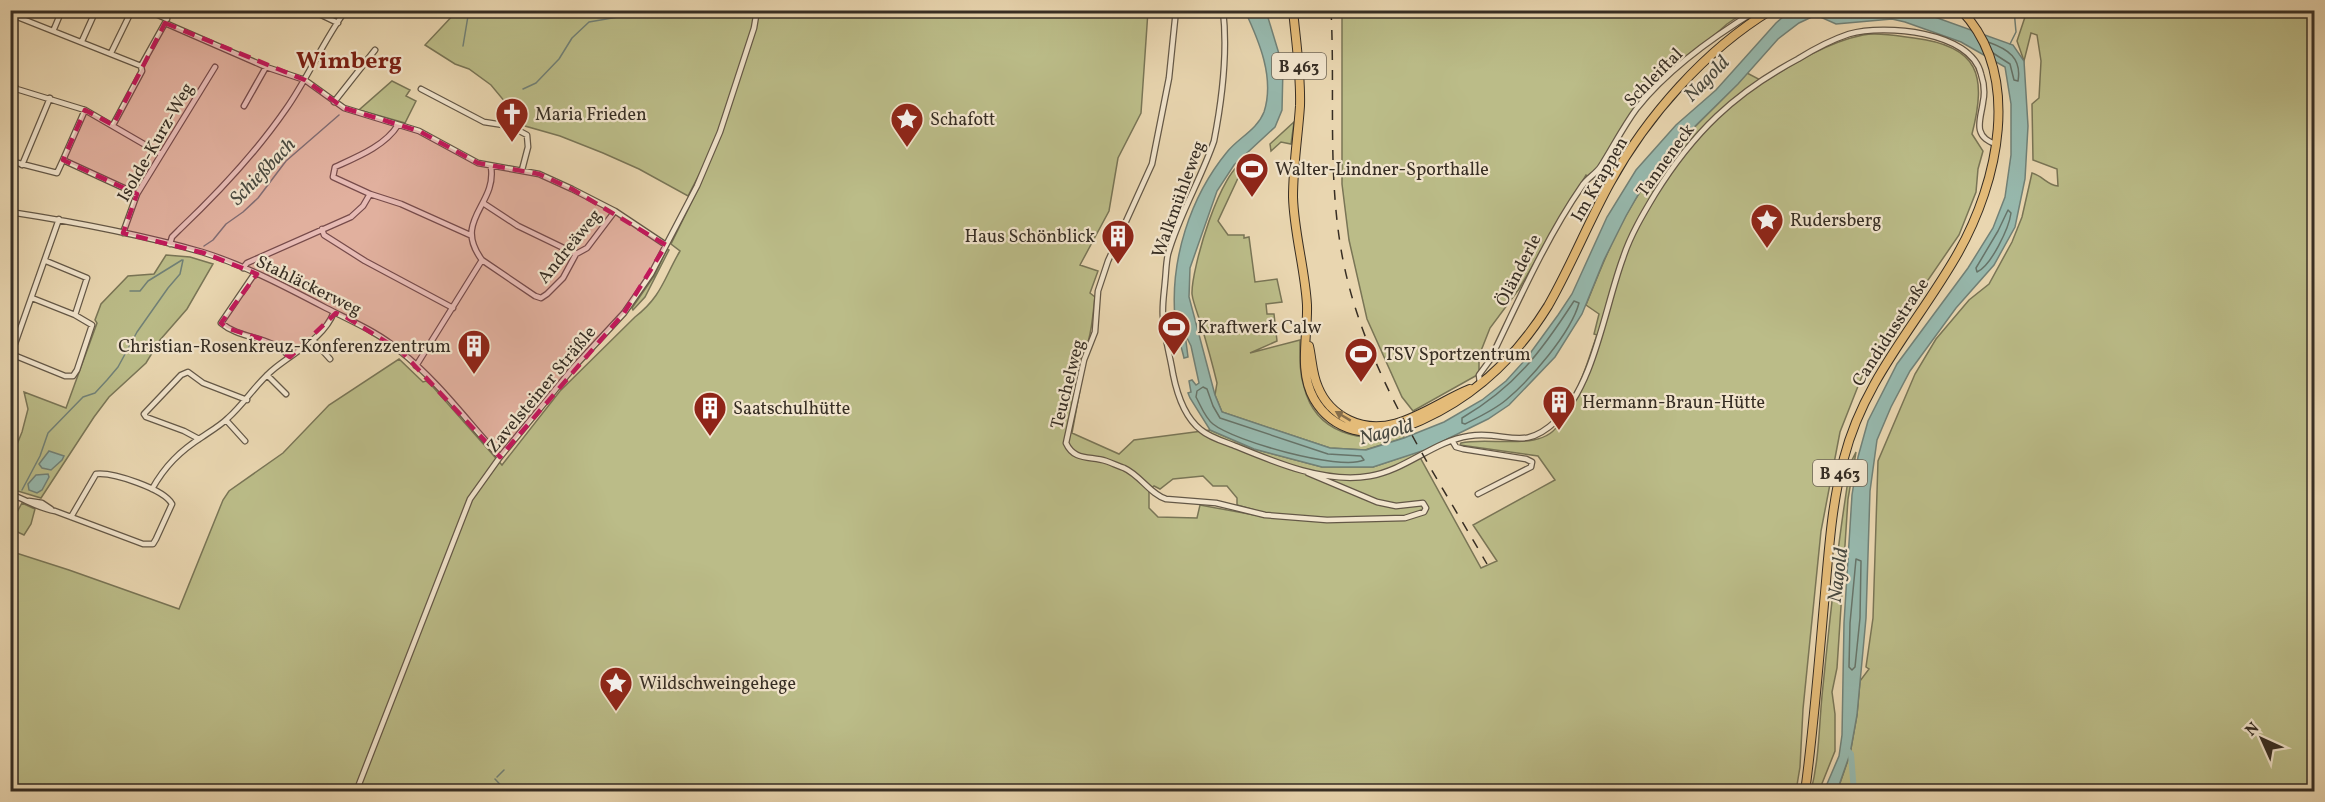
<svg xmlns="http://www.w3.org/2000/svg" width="2325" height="802" viewBox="0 0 2325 802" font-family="Vollkorn,serif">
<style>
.green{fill:#bbbc88;stroke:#797556;stroke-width:1.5;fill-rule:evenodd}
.water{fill:#97b9ae;stroke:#718177;stroke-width:1.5}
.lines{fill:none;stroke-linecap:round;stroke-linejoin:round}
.shore{stroke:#677469;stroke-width:1.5}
.stream{stroke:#718177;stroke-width:1.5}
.canal{stroke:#97b9ae;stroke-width:6}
.street-casing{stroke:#645847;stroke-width:7}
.primary-casing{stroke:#372e24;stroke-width:10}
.street{stroke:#f1e4cc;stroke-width:4.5}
.primary{stroke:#e4bb78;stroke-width:8}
.rail{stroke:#372e24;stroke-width:1.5;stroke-dasharray:10 10;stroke-linecap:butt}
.oneway{fill:#856d4a}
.marked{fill:#c2185b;fill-opacity:0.2;stroke:#c2185b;stroke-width:4.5;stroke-dasharray:12 8;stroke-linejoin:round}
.labels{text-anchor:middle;stroke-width:4.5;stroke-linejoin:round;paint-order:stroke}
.shield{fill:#f1e4cc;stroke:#6f6556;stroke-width:1.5}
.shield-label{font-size:16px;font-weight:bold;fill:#372e24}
.street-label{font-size:18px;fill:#372e24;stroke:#f1e4cc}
.poi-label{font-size:18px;fill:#372e24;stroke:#f1e4cc;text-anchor:start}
.water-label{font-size:20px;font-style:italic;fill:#4a4a40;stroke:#f1e4cc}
.district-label{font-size:24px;font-weight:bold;fill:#7a1f14;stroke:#f1e4cc}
</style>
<rect width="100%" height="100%" fill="#e9d6b0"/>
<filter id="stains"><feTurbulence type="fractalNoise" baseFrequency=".00333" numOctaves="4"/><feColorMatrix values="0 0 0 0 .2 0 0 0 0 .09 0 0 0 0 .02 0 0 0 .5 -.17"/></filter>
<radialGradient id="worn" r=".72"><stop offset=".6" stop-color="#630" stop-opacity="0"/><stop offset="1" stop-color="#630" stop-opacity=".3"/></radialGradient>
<path class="green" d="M457,11H1148L1141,113L1118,158L1109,211L1080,265L1098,271L1090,293L1095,297C1092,319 1092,350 1074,365L1072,377L1080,390L1072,433L1119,454L1134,440L1210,430L1254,449L1322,467H1373L1417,452L1481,568L1497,561L1473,525L1555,480L1538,456L1460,445L1461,443C1488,436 1545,453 1559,423L1555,418C1580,396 1586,365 1597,335L1594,334L1599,314L1586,305C1602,265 1618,224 1642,189C1671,145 1713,112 1747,73L1764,82C1794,63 1828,42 1863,35C1879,32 1898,36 1914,38C1979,46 1987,75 1972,134L1983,151L1978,169L1976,192L1959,235L1862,376L1840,432L1821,531L1803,709L1800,767L1796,791H11L10,551L69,570L179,609L223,500L229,491L283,453L329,405L399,359L423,382L426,381L433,387L502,465L560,391L635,317C662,296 664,278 680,251L671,244L700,185L718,138L688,196L639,169L603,153L560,136L525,126L491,85L469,69L455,64L425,45ZM1203,476L1213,486H1227L1237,498V505L1255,510L1254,515L1200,505L1197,518L1158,517L1149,508V490L1154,486L1160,489L1173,479Z
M1342,11H1746L1727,24L1678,67L1645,101L1615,141L1604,186L1586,175L1519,289L1490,328L1479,356V374L1413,411L1402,397L1367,319L1349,240L1342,184Z
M2023,11H2314V791L1837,792L1850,754L1857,715L1860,681L1869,669L1866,667L1873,618L1878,461L1915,374L1936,339L1969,300L1989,284L2012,242L2022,217L2032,173C2043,176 2047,185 2058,186L2057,169L2033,160L2032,104L2039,98L2041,61L2037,35L2031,33L2024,61L2017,41L2025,17Z
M392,81L410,90L406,96L416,101L405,123L359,110Z
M1294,122L1291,144L1281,142L1271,151L1270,144Z
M1246,161L1218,221L1228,235H1244V238L1249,237L1255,282L1277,279L1282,302L1266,304L1267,314H1274L1277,341L1250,353L1300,340C1300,356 1299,372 1304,387C1316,434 1361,444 1403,433L1404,438L1365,450L1330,448L1222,412L1215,395L1217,383C1212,362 1206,341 1200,321C1197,312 1193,302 1192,294C1191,270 1221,166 1246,161Z
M667,249L669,250L645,297L633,310L632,308L654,276Z
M166,255L190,257L213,264L187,309L160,340L146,363L109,397L94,417L41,498L11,489V459L22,432L28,409L24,392L66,408L97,323L95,320L101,304L128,276L154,274Z
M1856,452L1848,499L1837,668L1832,692L1835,714V751L1819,791H1811C1819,760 1819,728 1822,696C1830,617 1838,540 1851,462Z
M22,503L35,509L31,524L24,535L11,529V523Z"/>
<path class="water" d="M1791,10L1831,11L1828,12C1837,20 1854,17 1864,11H1918L2013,45L2024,61L2028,126L2025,179L2015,227L1994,265L1956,308L1910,371L1891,407L1877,440L1870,491L1866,618L1857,715L1850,754L1837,791H1824L1839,756L1842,735L1844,623L1852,495L1858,457L1868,421L1897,364L1968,268L1993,228L2005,197L2011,155V104L2005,67L1961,42L1905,22L1892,19L1836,24L1816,15L1799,23L1778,39L1738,84L1682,139L1660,166L1642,188L1626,216L1604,260L1582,314L1555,357L1509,405L1488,419L1425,450L1373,467H1322L1254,449L1210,430L1190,398L1188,393L1191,392L1189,381L1192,380L1196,385L1199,383L1191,346L1185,334L1188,357L1184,358C1181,345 1176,332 1175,318C1170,260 1190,197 1227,152C1238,138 1257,130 1264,112C1275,78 1259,41 1245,11H1266L1283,67L1282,110L1275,127L1234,165L1217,191L1190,268L1189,297L1215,395L1222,412L1330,448L1366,450L1404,438L1444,422L1482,400L1506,381L1526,359L1558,315L1572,294L1607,217L1636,170L1676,125L1716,90L1776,23Z
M49,451L64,456L62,460L51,470L42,468L39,464Z
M48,474L49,477L42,490L37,493L29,490L28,484L36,475Z"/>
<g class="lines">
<path class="shore" d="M1988,42C2008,49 2022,58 2018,81L2014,80L2010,64L1993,53
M2008,210L2011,213C2009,228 1991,266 1977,272L1976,268L1998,231Z
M1574,301L1579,303C1571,333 1530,380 1506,400C1494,410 1479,417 1465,424L1462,423V418C1515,387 1541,352 1574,301Z
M1203,387L1207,389L1213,406L1220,418L1328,454L1361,456L1364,460C1339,471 1234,441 1213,424C1205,418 1201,406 1196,397L1197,391Z
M1856,559L1861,561L1860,618L1855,667L1852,670L1849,667L1850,623Z"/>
<path class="stream" d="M2010,44L2016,32L2014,10
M463,46L469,10
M523,89L536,83L559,59L572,38L589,22L618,17L639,16L656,10
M204,246L213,240L226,224L243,212L258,198L286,161L339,115
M130,291H140L148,281L182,260
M22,490L40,456L48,433L83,397L95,393L107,380L118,367L137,332L168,288L180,274L183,260
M10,518L17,503
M497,777L504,770
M495,779L507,792"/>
<path class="canal" d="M1845,748L1851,754L1854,792"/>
<defs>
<path id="street" d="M147,10L167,19
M311,10L338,23
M1176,10L1169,78L1152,164L1108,261L1098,291L1095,332L1084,360L1066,443C1074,461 1090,456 1106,461C1112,463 1118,466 1124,468C1140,475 1151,495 1166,499L1216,503L1265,515L1327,520L1405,518L1424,512L1426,508L1423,503L1396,506L1377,502L1308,473
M1223,10C1228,53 1222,100 1214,141C1201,179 1179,215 1168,254C1166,263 1166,273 1165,282C1164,294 1162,306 1163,317C1164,336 1170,355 1173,374C1177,394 1184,417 1201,430C1209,437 1222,441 1233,445C1274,462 1325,484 1370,476C1406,470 1434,441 1469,436C1507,430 1522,453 1556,421C1594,387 1605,306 1623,258C1630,236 1643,214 1655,194C1693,133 1734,93 1798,59C1814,49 1831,40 1849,34C1884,24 1971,31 1981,74C1984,83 1985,93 1983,102C1982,111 1978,122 1980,130C1982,138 1988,141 1995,144
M10,14L141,66L165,23L266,67L305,80L344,108L419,131L478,163L539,174L572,189L615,211L666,245
M54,29L62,10
M82,41L96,10
M111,53L132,10
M10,87L85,110L161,154
M421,89L484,122L510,126L527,135L528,147L522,170
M10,101L16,88
M334,102L375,50
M244,106L266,67
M113,125L142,71L141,66
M63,160L85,110
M10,161L57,173L63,160L137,194
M22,165L50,98
M1599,169L1611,181
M370,194L401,204L470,235
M483,203L518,226L576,254
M10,212C75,222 139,234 202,252C244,265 286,287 326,308C351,321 378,332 400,351C438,381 467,421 500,457
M322,229L324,235L365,261L453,308
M123,233L137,194L215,67
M170,244L172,237L179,230C218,193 255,154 286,109C308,78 323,41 346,10
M482,260L535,296L541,298L547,294L563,278L576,254L587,248L615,211
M46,261L87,278L75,315
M243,268L247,263L351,217L363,206L370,194L333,177L335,167C357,157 385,146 398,125
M255,273L221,323C241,340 270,335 290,357
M313,340L330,359
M11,354L65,376H73L77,370L92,325L75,315L32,298
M11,355L59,219
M416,366L482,260C452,220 497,205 491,167
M267,375L286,394
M1480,383L1479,375L1490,360C1518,302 1546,238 1582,186C1587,178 1596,174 1601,166C1613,147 1623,127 1637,108C1667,70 1716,35 1757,10
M226,420L245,441
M199,439L184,431L146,417L144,414L181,375L188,372L203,383L247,400
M1453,442L1456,447L1463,449L1526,459L1532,462L1531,467L1478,494
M152,489C165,466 180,451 202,437C211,431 221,425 228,418C245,403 257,382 275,368C296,351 324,338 334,312
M10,494C27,500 37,508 55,511L143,544H153L156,539L172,504C164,489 113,472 96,474L71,517
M29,501L42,503L51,509
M356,792L470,499L500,457L573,368L624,313L651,274L697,186L720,132L754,28L757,10"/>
<path id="primary" d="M1293,10C1296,42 1301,74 1300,106C1298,136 1293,166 1293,197C1294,233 1305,269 1307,305C1308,336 1298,371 1314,399C1333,432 1371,439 1405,427C1466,404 1514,361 1548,306C1571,266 1588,223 1610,183C1647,116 1705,50 1771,10
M1309,346C1312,359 1312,374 1318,387C1324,402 1335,413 1349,420C1392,441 1432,404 1470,389
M1805,792C1814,726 1819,659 1825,593C1829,548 1832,502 1844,458C1864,379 1919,322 1958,253C1998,182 2023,75 1961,10"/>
</defs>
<use href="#street" class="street-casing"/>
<use href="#primary" class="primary-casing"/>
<use href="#street" class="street"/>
<use href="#primary" class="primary"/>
<path class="rail" d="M1331,10C1335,88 1328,166 1340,243C1358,361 1429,463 1487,564"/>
</g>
<defs><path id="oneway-solid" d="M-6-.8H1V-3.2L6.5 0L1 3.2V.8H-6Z" transform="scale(1.5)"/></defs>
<use class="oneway" href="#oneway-solid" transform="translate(1343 416) rotate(-149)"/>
<path class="marked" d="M165,23L305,80L344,108L419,131L478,163L539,174L572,189L666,245L624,313L500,457L401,351L346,317L336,313L290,357L261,339L227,328L221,323L257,274L204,253L123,233L137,194L63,160L85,110L113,125Z"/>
<defs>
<symbol id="church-pin" viewBox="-11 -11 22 30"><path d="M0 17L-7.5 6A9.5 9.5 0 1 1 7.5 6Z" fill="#8f2418" stroke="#f1e4cc"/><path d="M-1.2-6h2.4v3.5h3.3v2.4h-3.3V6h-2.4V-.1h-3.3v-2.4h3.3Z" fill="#fff"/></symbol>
<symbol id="sight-pin" viewBox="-11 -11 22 30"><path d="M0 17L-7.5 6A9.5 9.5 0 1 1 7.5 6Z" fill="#8f2418" stroke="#f1e4cc"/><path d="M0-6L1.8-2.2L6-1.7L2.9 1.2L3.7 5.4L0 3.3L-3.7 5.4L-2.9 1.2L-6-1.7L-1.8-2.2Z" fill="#fff"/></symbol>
<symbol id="stadium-pin" viewBox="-11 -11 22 30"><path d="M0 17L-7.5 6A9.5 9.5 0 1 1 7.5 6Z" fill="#8f2418" stroke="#f1e4cc"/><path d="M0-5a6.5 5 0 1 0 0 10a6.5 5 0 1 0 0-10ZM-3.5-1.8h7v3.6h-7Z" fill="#fff"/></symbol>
<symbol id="building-pin" viewBox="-11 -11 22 30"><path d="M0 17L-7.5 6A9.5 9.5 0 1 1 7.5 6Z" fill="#8f2418" stroke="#f1e4cc"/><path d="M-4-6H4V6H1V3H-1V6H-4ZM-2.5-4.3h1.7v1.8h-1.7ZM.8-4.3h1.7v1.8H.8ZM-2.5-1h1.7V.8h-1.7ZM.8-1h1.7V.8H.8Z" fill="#fff"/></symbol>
</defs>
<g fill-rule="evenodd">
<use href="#church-pin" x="493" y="95" width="38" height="52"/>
<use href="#sight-pin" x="888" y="100" width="38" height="52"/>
<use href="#stadium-pin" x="1233" y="150" width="38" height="52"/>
<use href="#sight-pin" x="1748" y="201" width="38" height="52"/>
<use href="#building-pin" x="1099" y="217" width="38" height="52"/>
<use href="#stadium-pin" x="1155" y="308" width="38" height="52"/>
<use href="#building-pin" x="455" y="327" width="38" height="52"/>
<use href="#stadium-pin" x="1342" y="335" width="38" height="52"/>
<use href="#building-pin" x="1540" y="383" width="38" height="52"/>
<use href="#building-pin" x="691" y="389" width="38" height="52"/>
<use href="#sight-pin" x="597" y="664" width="38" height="52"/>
</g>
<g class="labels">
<g class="shield">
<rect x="1272" y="53" width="54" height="26" rx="4.5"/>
<rect x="1813" y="460" width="54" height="26" rx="4.5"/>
</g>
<g class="shield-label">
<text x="1299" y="72">B 463</text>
<text x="1840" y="479">B 463</text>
</g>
<g class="street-label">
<text transform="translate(1653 77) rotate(-45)" y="6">Schleiftal</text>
<text transform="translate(155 142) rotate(-60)" y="6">Isolde-Kurz-Weg</text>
<text transform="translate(1665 160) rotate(-54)" y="6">Tanneneck</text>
<text transform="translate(1599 179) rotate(-60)" y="6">Im Krappen</text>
<text transform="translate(1178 199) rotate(-70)" y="6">Walkmühleweg</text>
<text transform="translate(569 246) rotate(-51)" y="6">Andreäweg</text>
<text transform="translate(1518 270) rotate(-63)" y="6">Öländerle</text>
<text transform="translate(309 285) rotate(26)" y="6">Stahläckerweg</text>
<text transform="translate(1890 332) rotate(-57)" y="6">Candidusstraße</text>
<text transform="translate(1067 384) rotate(-76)" y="6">Teuchelweg</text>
<text transform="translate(541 389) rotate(-50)" y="6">Zavelsteiner Sträßle</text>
</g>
<g class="poi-label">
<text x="535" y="120">Maria Frieden</text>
<text x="930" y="125">Schafott</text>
<text x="1275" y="175">Walter-Lindner-Sporthalle</text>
<text x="1790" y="226">Rudersberg</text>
<text x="1095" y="242" text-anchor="end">Haus Schönblick</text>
<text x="1197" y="333">Kraftwerk Calw</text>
<text x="451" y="352" text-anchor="end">Christian-Rosenkreuz-Konferenzzentrum</text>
<text x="1384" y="360">TSV Sportzentrum</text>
<text x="1582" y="408">Hermann-Braun-Hütte</text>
<text x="733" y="414">Saatschulhütte</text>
<text x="639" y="689">Wildschweingehege</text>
</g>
<g class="water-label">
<text transform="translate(1706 78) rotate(-46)" y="7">Nagold</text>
<text transform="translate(262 171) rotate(-46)" y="7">Schießbach</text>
<text transform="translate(1386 431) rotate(-14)" y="7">Nagold</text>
<text transform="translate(1837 575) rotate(-83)" y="7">Nagold</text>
</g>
<g class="district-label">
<text x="349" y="68">Wimberg</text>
</g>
</g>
<rect width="2325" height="802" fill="none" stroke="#e9d6b0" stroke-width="36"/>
<rect x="12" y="12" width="2301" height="778" fill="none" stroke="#372e24" stroke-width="3"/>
<rect x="18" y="18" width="2289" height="766" fill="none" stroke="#372e24" stroke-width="1.5"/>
<g transform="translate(2262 739) rotate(315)" stroke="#f1e4cc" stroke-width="4.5" paint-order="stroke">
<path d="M0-4.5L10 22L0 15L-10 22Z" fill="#372e24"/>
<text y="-9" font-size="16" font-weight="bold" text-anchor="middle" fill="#372e24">N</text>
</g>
<rect width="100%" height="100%" filter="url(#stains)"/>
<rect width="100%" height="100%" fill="url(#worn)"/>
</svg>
